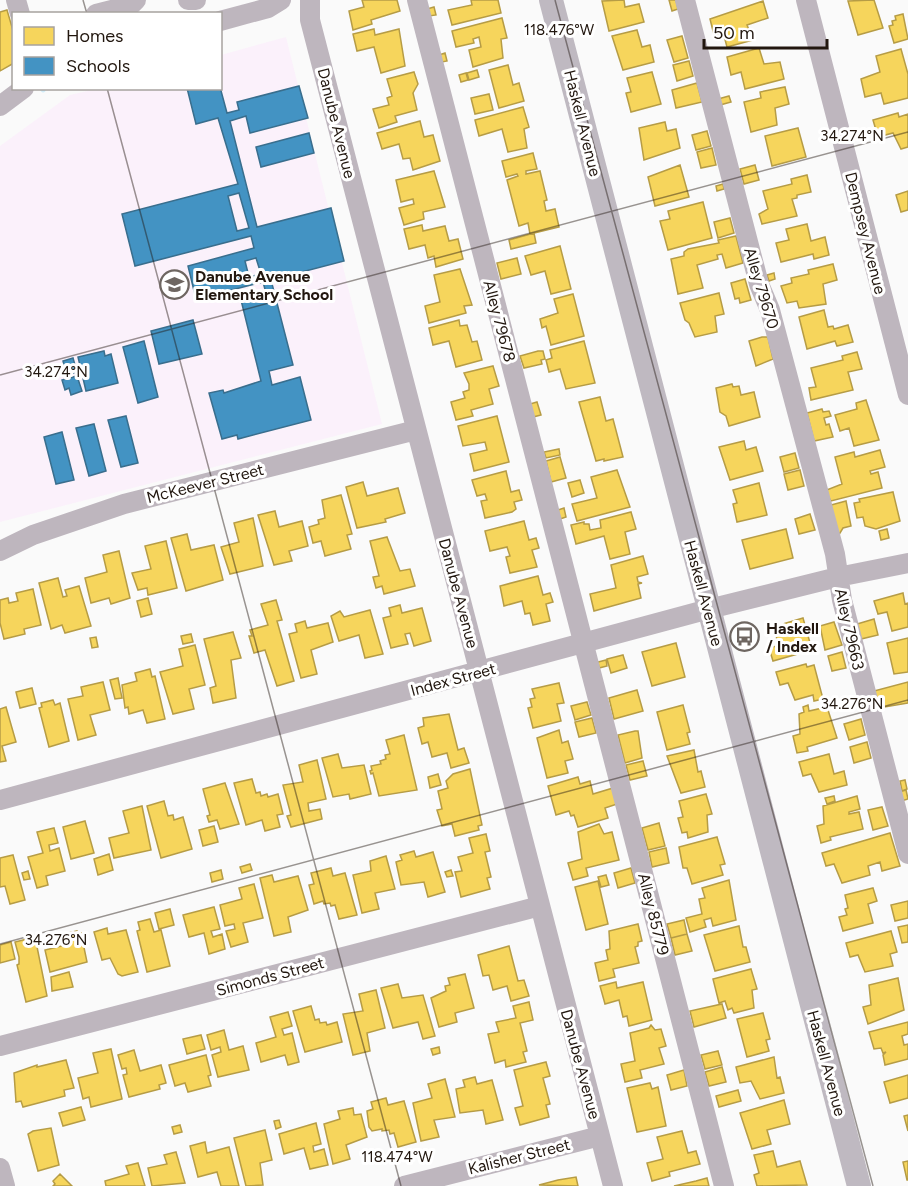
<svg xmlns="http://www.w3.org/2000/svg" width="908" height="1186" viewBox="0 0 908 1186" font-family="Figtree,sans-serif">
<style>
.education{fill:#fbf1fb}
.homes{fill:#f6d55c;stroke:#b69c45;stroke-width:1.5}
.schools{fill:#4393c3;stroke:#396e8d;stroke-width:1.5;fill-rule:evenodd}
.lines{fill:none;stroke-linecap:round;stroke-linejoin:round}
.stream{stroke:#d2edf9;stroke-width:5}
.minor{stroke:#beb6be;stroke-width:20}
.major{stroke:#bfb9c1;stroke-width:24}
.ticks{fill:none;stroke:#22170f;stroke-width:1.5;stroke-opacity:0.45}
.labels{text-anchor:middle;stroke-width:6;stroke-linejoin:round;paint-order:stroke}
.street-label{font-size:16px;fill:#22170f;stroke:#fff}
.poi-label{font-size:16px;font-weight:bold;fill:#22170f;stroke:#fff;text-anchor:start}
.ticks-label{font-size:15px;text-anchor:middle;fill:#22170f;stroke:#fff;stroke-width:6;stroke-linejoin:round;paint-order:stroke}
</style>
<rect width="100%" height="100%" fill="#fafafa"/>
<path class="education" d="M286,37L382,424L0,522V146L70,95L100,88H220L221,55Z"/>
<path class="homes" d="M362,0H397L400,11L371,20L372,24L353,30L349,11L364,7Z
M471,0H498L501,13L452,25L448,10L472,5Z
M624,0L625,7L639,4L644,22L609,31L602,1Z
M669,0H676L678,9L672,11Z
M874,0L883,28L858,35L848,1Z
M763,1L768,18L747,25L753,40L727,47L723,32L714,35L710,19Z
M434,7L436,15L429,16L427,9Z
M7,10L14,34V63L0,71V12Z
M903,14L908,39L894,43L889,26L893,25L892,21L896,20L895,16Z
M502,18L507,38L501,39L503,58L473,67L469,50L481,47L479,37L473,39L474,43L456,47L452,31Z
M374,29L375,35L399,29L405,66L381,73L374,47L357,51L353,34Z
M637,30L642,47L650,45L654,62L623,70L612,36Z
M682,36L688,58L674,62L667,40Z
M759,48L764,64L780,62L784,79L745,89L741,72L731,75L727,57Z
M901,49L908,74V98L884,104L881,93L865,97L861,79L880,72L876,56Z
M445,53L447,61L442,62L439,55Z
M689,61L693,76L677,81L673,65Z
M508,65L513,85L519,83L524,101L499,108L489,70Z
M477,70L479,77L469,80L467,73Z
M414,72L418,84L413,93L417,110L395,116L397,122L379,128L373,109L389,105L387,98L392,96L387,79Z
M652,72L661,104L631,112L626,93L631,92L627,78Z
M466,73L468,80L461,82L459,75Z
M697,83L702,102L676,108L672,90Z
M785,87L789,104L775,108L777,125L751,132L744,102L761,98L760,92Z
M489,94L493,110L475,114L471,98Z
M729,96L731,102L720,105L718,99Z
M523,107L529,127L524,129L527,148L508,152L502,129L479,136L475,120Z
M898,113L899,117L908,114V147L901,149L893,133L878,137L873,120Z
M420,121L424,137L433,135L440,161L413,170L410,158L403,159L399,144L382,149L377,133Z
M665,122L667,131L676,129L680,148L644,160L639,128Z
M798,128L806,157L772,166L765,136Z
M707,131L711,146L696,150L692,135Z
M712,148L716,165L701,168L697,152Z
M533,153L537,169L526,171V174L540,171L547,200L544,201L546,211L555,209L559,227L530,234L528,223L519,226L507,180L518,176L517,174L506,177L502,161Z
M680,165L689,197L655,206L648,177Z
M755,165L759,180L744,184L740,169Z
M434,171L445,207L423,212L424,219L404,225L399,208L414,204L413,199L401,202L396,180Z
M807,175L811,192L797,195V198L792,199L797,216L762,224L759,214L768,209L763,191L792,184L791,179Z
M723,184L724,189L717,191L716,186Z
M908,191V210L901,212L896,195Z
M703,202L712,238L668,250L660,221L670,219L668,211Z
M730,218L734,233L718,238L714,222Z
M807,224L811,241L825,237L829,255L814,259L813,254L781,262L776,243L789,240L786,229Z
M422,225L423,231L445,226L449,241L458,239L463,259L436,267L434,256L428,258L425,245L409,249L404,229Z
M534,233L536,243L511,249L509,240Z
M736,236L743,263L726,268L722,254L717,255L718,259L697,265L703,288L678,294L671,259L684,256V252L688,249L719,243L718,240Z
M560,246L571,289L551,294L545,271L531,275L525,256Z
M517,258L521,274L501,279L497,263Z
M833,264L837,280L823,284L826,304L799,308L797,301L787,303L781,286L792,283L791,278L809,274L808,270Z
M460,269L472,305L464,306L466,313L429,323L425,306L440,302L434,275Z
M774,273L775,279L769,281L767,275Z
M745,279L751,300L740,303L739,298L735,299L731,283Z
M719,293L724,314L715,316L717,332L695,337L689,323L685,320L680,303Z
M573,294L584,336L551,345L546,326L542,328L540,319L558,313L554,299Z
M824,310L828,327L833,326L834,329L848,325L853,342L837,346L835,341L807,349L799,317Z
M459,320L460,326L467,325L472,342L477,341L482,360L456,367L449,341L433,345L429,328Z
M762,337H768L773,359L756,366L749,341Z
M584,341L595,383L566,389L560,369L549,372L546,360L552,358L550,350Z
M538,351H543L545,359L541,360L542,364L524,368L520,356Z
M857,352L862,369L848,372L853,390L811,400L809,388L816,387L811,368L843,360L842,356Z
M493,366L499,386L489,389L493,404L471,410L473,416L456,420L451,402L465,398L463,392L469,390V384L464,373Z
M732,384L733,387L739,386L741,395L754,392L760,417L729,426L726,416L720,412L716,388Z
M600,397L606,421L613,419L623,457L604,461V459L596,461L579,402Z
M866,400L879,440L854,446L849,428L840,431L835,415L857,409L856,403Z
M537,402L541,415L533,417L530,404Z
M822,409L823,412L829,411L831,416L824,418L826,425L829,424L833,437L814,441L807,413Z
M497,416L509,462L474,471L470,454L487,450L485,442L463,446L458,426Z
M744,441L746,450L756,447L763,471L730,480L719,447Z
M559,449L560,455L546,458L544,452Z
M880,450L885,467L870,471L871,474L878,472L882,488L831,501L824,491L842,484L835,457L854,452L855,457Z
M795,453L799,468L784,472L780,457Z
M560,457L566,478L551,482L546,461Z
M617,470L630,507L577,521L572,504L597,498L591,477Z
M800,470L804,486L788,490L784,474Z
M506,471L511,492L519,490L522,500L514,502L516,509L512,512L485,518L481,501L487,500L485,494L477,496L472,480Z
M580,480L584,493L572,497L568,483Z
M363,482L367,496L398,488L405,513L385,519L386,522L357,528L346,487Z
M759,483L767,515L737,522L733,504L737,503L733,490Z
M893,492L900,521L876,529L865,526L863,517L857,518L854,503L860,502L859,499Z
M341,495L352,534L347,535L351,549L325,556L321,541L313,543L309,527L319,524L318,520L325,518L322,500Z
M846,501L851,526L843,528L837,538L831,505Z
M564,508L566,517L560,519L558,510Z
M275,511L279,527L302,521L308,546L289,551L292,561L274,565L258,515Z
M631,512L636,529L625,532L630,554L610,559L604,536L576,544L571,525L584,522V524H589L590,530L601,528L600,520Z
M810,514L815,530L799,534L795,519Z
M253,518L263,566L230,574L221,547L239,542L234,523Z
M524,521L529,540L536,538L539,548L532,550L537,567L510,573L506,557L510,556L507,547L490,551L485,531Z
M786,529L793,558L750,569L742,540Z
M887,529L889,538L881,540L879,531Z
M187,534L191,550L214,545L223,580L186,591L171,538Z
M387,537L400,571L410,569L415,586L384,594L382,586L376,588L373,577L379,576L370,541Z
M166,541L177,588L148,595L147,588L138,590L132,573L151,569L145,546Z
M119,551L130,598L111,604L109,598L91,603L85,578L107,572L103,555Z
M643,556L648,574L637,577L638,582L642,583L638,584L641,598L594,611L590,594L616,588L611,565Z
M538,576L543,595L550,593L553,602L546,604L550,621L533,625L530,613L525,614L522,601L504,606L500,586Z
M58,578L63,597L67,596L65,590L79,586L91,626L65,633L62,625L51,629L39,583Z
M33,589L41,625L24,629L25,634L4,639L0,623V600L8,598L9,603L18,601L16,593Z
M903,593L905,604L908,603V627L892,631L887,612L878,614L874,601Z
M148,598L152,614L141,617L137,601Z
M276,600L282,620L277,621L294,681L277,686L265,650L254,653L249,636H252L250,630L268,625L261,604Z
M400,605L402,613L422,608L431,641L414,646L410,633L405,634L408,644L391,648L383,618L391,616L389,608Z
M370,610L383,654L365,658L359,635L339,641L331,616L340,611L344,617Z
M803,618L812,650L773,661L769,648L777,646L776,626Z
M874,619L878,635L861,639L857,624Z
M305,621L307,628L328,623L333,642L311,650L317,674L301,678L289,634L297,632L295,624Z
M834,622L842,645L825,650L820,626Z
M233,632L241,658L231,660L236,698L213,703L210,688L216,686L204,639Z
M191,634L193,642L183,644L181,636Z
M96,637L98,647L92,648L90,638Z
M908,638V672L894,674L887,643Z
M676,643L685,677L652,686L642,652Z
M195,645L205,685L189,689L194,709L173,714L160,672L183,666L179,649Z
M842,652L846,668L832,671L828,656Z
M623,655L627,668L611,673L607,659Z
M606,660L607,666L599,668L598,662Z
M806,664L807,667L814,665L823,699L814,701L813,695L795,700L788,683L780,685L776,672Z
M150,669L152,677L155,676L165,719L147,723L143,710L129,714L128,707L125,708L122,685L137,681L135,673Z
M118,678L122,698L115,699L110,680Z
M103,682L110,710L90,715L96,735L78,740L68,699L83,696L81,687Z
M908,682V703L879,708L874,691Z
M559,683L564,703L557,704L561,721L533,728L528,708L532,707L530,699L535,698L532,689Z
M32,688L36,704L20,708L16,692Z
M637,690L643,711L614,719L609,698Z
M53,700L55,705L60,703L69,741L49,747L39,708L42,707L41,703Z
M587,702L591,715L575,720L571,706Z
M683,705L690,732L687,733L690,744L667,750L657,712Z
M808,705L809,711L827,707L837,738L807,747L808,751L797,753L793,736L800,734L799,714L804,712L803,707Z
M6,707L16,742L2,746L6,761L0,762V709Z
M449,714L458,750L464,748L469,763L451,768L447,753L432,757L428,742L422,744L418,728L424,726L423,718Z
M592,718L596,733L579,737L575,722Z
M861,719L865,735L849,740L844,724Z
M559,730L562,743L568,741L573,759L565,761L568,773L547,778L537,738Z
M635,731H638L642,758L625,763L618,735Z
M404,735L417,790L379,796L373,773L371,774L370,771L372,770L371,766L381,764L380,761L386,759L385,755L390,754L386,740Z
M867,742L871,758L854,763L850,747Z
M694,750L698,772L701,771L705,787L681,793L667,756Z
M338,754L342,768L364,765L371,794L350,799L349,794L333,797L322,758Z
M829,754L834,774L844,771L847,785L819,792L811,774L803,776L799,762Z
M317,760L326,799L308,803L309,811L320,809L322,819L291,827L287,816L291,815L283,785L303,782L299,765Z
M643,761L647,776L630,780L626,765Z
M470,769L482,825L478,826L479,830L455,836L452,824L442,826L437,810L442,809L438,791L448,788L446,781L453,774Z
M438,774L441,785L430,788L428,777Z
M578,777L580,784L590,781L593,794L613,788L617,804L605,808L608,818L578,827L574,815L571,816L569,811L556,815L548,786Z
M252,779L256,793L260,792L261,796L267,794L268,797L278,794L283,814L277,815L280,827L265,831L262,820L246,825L234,783Z
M905,780L907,789L902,791L900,781Z
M225,783L239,824L220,829L217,820L209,822L207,816L210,815L203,789Z
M906,790L908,799L901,801L899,792Z
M706,794L712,814L707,815L708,832L688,838L687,832L682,833L678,818L683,817L679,801Z
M834,796L835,801L827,804L825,798Z
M857,796L860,809L849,812V814L859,812L863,829L830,837L831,840L821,843L817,826L824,824L823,806Z
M164,801L168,816L173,815L174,820L183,817L192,849L161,858L147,806Z
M142,806L151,850L114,858L109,838L129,833L123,811Z
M882,807L888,826L873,830L868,810Z
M85,821L94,853L71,859L63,827Z
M659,823L665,846L648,850L642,828Z
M599,824L604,834L612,832L619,860L586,868L588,876L573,880L568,863L582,859L578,832Z
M214,826L218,842L203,846L199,830Z
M54,828L58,843L49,845L50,851L59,848L65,871L46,876L48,885L37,888L28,857L43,853L37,832Z
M890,833L900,866L882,871L880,862L868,866L870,875L842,883L834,864L826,866L822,853Z
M486,834L490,851L485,852L491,877L487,878L490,889L461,897L455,872L462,871L458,857L473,853L469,838Z
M717,837L725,864L720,865L723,875L692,884L687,868H683L679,847Z
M666,848L669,863L652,867L649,852Z
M414,851L416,857L433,852L445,892L428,897L424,882L401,885L396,862L402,860L400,855Z
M109,854L113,870L98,875L94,859Z
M13,855L25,900L10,904L5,886L0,887V858Z
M386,856L395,889L375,893L379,909L362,913L353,875L371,871L370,861Z
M250,864L252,870L242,873L240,867Z
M331,868L333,876L345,873L357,915L339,919L335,905L331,906L330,903L324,904L323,901L314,904L309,885L314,884L311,873Z
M631,868L635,883L618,888L614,873Z
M221,870L223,879L212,882L210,873Z
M451,870L453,876L447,877L445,872Z
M28,871L30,879L24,880L22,873Z
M272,875L274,882L298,876L308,910L288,917L291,932L274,936L260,878Z
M606,875L609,885L601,887L598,877Z
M729,880L736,920L713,926L711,918L704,920L706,927L690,932L686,918L702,914L699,899L705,898L702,888Z
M598,881L608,924L586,930L575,887Z
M254,884L263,918L243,923L248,942L231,947L226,931L235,929L234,924L225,926L220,905L242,899L239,888Z
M873,888L877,901L868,904L873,923L843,931L839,917L847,915L845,909L848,908L845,895Z
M908,901V918L895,921L891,905Z
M214,907L220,929L211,931L213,937L222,934L225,949L209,954L204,933L189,937L183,915Z
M170,909L174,925L159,929L155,913Z
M150,919L154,932L161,930L170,966L147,972L137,931L140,930L138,922Z
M684,920L687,934L671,938L667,924Z
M638,924L642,941L638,942V946L635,947L639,963L613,969L615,977L599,981L595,963L608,960L606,950L610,949L609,931Z
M908,925V942L902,943L898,927Z
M739,926L743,947H746L750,962L715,971L704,935Z
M107,928L108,934L126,930L138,972L122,976L118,974L110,958L102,960L94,932Z
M77,931L78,934L81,933L87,962L50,972L45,950L70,944L68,933Z
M891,931L897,952L890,954L893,966L865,972L858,955L850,957L846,943Z
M687,934L692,951L675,955L671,938Z
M35,937L47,996L26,1002L17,965L19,964V957L15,942Z
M11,942L15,959L0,963V945Z
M509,946L518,981L524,980L529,996L511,1001L507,986L493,990L489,975L483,976L478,955Z
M751,969L757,989L752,990L754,1008L734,1013L732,1008L728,1010L725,1001L719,1003L713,979Z
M69,972L73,987L52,991L51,977Z
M465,974L474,1008L455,1013L457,1022L439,1027L431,998L446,991L445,986L450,985L448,978Z
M898,978L904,1010L868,1024L863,1007L871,1005L869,985Z
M616,982L617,988L643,982L652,1020L629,1026L627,1016L623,1017L619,1000L605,1004L600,986Z
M398,984L402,998L423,995L435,1036L423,1039L418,1022L393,1028L381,988Z
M376,990L385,1028L367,1033L370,1051L353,1055L343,1014L363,1011L359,994Z
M529,1002L533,1020L520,1023L527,1051L523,1052L526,1062L506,1067L505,1060L495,1063L488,1034L499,1032L496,1022L516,1018L513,1006Z
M722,1004L726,1018L694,1027L690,1011Z
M311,1006L315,1020L319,1019L320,1023L326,1022L327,1025L337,1022L342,1042L305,1052L293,1011Z
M288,1012L292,1026L282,1029L284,1035L292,1033L299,1062L288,1065L285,1055L261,1062L256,1043L276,1037L270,1017Z
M763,1013L770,1039L766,1040L769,1051L747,1057L737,1019Z
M908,1022V1034L902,1036L904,1045L908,1044V1059L885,1065L883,1055L886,1052L883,1053L881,1048L874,1049L869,1032Z
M651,1025L655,1030L661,1029L666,1046L659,1048L664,1064L640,1070L642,1078L625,1082L621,1064L635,1061L630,1033L649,1028Z
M224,1030L229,1050L243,1046L249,1070L218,1077L212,1055L221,1052L220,1047L211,1050L207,1035Z
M201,1035L205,1049L187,1054L183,1039Z
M439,1047L440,1053L433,1055L431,1049Z
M111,1049L122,1099L91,1107L89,1097L83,1099L78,1078L98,1073L93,1053Z
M134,1050L140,1071L161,1065L166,1083L159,1085L160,1089L129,1097L123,1075L127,1074L126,1068L122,1069L118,1055Z
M718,1051L722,1065L705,1069L701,1055Z
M206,1055L211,1075L208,1076L211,1086L188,1092L185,1083L175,1086L169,1065Z
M774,1057L777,1078L780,1077L784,1093L760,1099L751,1081L740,1083L736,1067Z
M66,1060L74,1088L64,1090L65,1096L23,1107L21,1101L16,1102L14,1073L37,1065V1067Z
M546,1062L550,1076L543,1078L550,1104L546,1105L549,1117L520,1125L515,1108L523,1106L514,1070Z
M722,1067L726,1082L709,1086L705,1072Z
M684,1070L687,1086L671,1090L667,1075Z
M908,1075V1098L890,1103L884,1082Z
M475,1077L477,1084L492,1080L503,1120L486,1124L483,1110L460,1113L456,1089L465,1087L463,1080Z
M445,1079L455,1117L434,1120L439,1137L421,1141L413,1103L432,1098L428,1084Z
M650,1083L652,1089L658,1087L666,1126L637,1132L627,1088Z
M738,1090L741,1101L719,1107L716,1096Z
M386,1098L388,1105L404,1101L416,1142L398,1147L394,1133L390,1134L389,1130L382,1131V1129L372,1131L369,1127L367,1111L373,1109L371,1102Z
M784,1100L790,1124L767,1130L771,1144L752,1149L740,1113Z
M81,1107L85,1120L63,1126L59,1113Z
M353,1108L354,1115L361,1114L367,1137L346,1145L350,1159L333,1164L324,1124L340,1119L338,1111Z
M908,1115V1131L904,1116Z
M279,1120L281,1127L276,1129L274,1121Z
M316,1123L321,1144L313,1146L314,1152L324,1149L328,1165L310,1169L304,1148L284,1154L279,1134Z
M180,1125L182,1132L174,1134L172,1127Z
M51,1128L59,1165L38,1171L28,1134L33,1131Z
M265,1130L272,1160L260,1163L263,1185L246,1186L234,1138Z
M682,1131L688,1153L696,1151L700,1164L669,1172L670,1176L652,1181L647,1163L663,1159L657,1137Z
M205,1142L207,1153L229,1147L239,1186H221L217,1172L198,1177L190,1146Z
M773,1151L777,1167L800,1161L807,1185L757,1186L754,1175L759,1173L754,1155Z
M176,1152L185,1183L152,1186L148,1168L167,1164L164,1155Z
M908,1161V1180H907L903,1162Z
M138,1163L145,1186H106L105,1181L129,1174L126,1166Z
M60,1174L72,1186H53L55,1184L53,1181Z
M576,1177L578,1186L539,1185L558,1180Z
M707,1178L709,1186H674L696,1181Z"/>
<path class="schools" d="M299,86L308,118L250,133L246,116L230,121L257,227L331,208L344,261L271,280L293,365L269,371L272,385L300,377L311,420L238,439L237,435L222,439L209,393L223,390L224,393L261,381L241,300L266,293L263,282L196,299L188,266L254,248L251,236L135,266L122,214L238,184L218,118L196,124L187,88L220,87L227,113L239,110L237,102ZM239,193L249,228L237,231L228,196ZM256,258L261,274L249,277L245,261Z
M309,133L314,153L261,167L256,147Z
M193,320L202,354L159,364L151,331Z
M144,341L158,397L138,403L123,347Z
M104,351L105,356L111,354L118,383L86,391L78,357Z
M73,358L77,372L62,376L59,366L64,365L63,361Z
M77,376L82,391L71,395L69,388L65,390L62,380Z
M126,416L138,463L121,467L108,420Z
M94,424L106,471L89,476L76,428Z
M62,432L74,480L56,484L44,437Z"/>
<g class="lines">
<path class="stream" d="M42,88L43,90"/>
<path class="minor" d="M16,0L20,14
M188,0H196
M310,0V20L613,1186
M417,0L724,1186
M685,0L759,284L770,310L835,554L842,600L908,854
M806,0L908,395
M96,14L131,5L136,0
M220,21L268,8L281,0
M0,106L24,88
M0,551L33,535L124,504L416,430
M0,800L709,609L838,577L908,563
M0,1046L540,906
M0,1168L5,1186
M404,1186L600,1136"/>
<path class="major" d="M551,0L859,1186"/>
</g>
<path class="ticks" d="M83,0L87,14M555,0L873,1186M107,88L401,1186M0,375L908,132M0,944L908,700"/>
<defs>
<symbol id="school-ring" viewBox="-11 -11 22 22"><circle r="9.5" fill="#fff" stroke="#6e6661" stroke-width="1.5"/><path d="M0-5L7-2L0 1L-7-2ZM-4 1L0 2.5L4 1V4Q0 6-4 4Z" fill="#6e6661"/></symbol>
<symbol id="bus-ring" viewBox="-11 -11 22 22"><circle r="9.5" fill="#fff" stroke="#6e6661" stroke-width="1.5"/><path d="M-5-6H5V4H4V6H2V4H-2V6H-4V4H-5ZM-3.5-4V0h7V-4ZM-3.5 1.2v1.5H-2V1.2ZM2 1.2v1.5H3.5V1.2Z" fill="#6e6661"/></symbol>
</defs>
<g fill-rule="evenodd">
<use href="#school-ring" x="158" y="268" width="33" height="33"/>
<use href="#bus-ring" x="728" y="620" width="33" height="33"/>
</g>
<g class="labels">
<g class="street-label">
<text transform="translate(337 123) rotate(76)" y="6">Danube Avenue</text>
<text transform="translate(583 123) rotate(76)" y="6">Haskell Avenue</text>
<text transform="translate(866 233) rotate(76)" y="6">Dempsey Avenue</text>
<text transform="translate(762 288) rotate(73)" y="6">Alley 79670</text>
<text transform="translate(500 321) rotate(75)" y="6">Alley 79678</text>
<text transform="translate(205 483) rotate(-14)" y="6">McKeever Street</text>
<text transform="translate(459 593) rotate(75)" y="6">Danube Avenue</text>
<text transform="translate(704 593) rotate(75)" y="6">Haskell Avenue</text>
<text transform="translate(850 629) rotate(77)" y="6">Alley 79663</text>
<text transform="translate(453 679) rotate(-15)" y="6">Index Street</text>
<text transform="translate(654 914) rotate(76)" y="6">Alley 85779</text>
<text transform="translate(270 976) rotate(-15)" y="6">Simonds Street</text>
<text transform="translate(827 1063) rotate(75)" y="6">Haskell Avenue</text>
<text transform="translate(581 1064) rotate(75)" y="6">Danube Avenue</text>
<text transform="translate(519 1156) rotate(-14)" y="6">Kalisher Street</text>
</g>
<g class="poi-label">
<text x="195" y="282">Danube Avenue<tspan x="195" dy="18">Elementary School</tspan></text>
<text x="766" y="634">Haskell<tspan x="766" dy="18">/ Index</tspan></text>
</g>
</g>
<g class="ticks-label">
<text x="559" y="35">118.476°W</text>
<text x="852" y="141">34.274°N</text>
<text x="56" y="377">34.274°N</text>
<text x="852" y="709">34.276°N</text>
<text x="56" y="945">34.276°N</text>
<text x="397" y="1162">118.474°W</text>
</g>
<rect x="12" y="12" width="210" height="78" fill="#ffffff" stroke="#a7a29f" stroke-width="1.5"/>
<rect x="24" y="27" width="30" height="18" fill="#f6d55c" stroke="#a7a29f" stroke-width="1.5"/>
<text x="66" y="42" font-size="18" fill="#22170f">Homes</text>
<rect x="24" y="57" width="30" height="18" fill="#4393c3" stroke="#a7a29f" stroke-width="1.5"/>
<text x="66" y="72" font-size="18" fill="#22170f">Schools</text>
<path d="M704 39v9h123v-9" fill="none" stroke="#22170f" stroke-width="3"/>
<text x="713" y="39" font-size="18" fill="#22170f" stroke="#ffffff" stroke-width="4.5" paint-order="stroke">50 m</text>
</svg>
